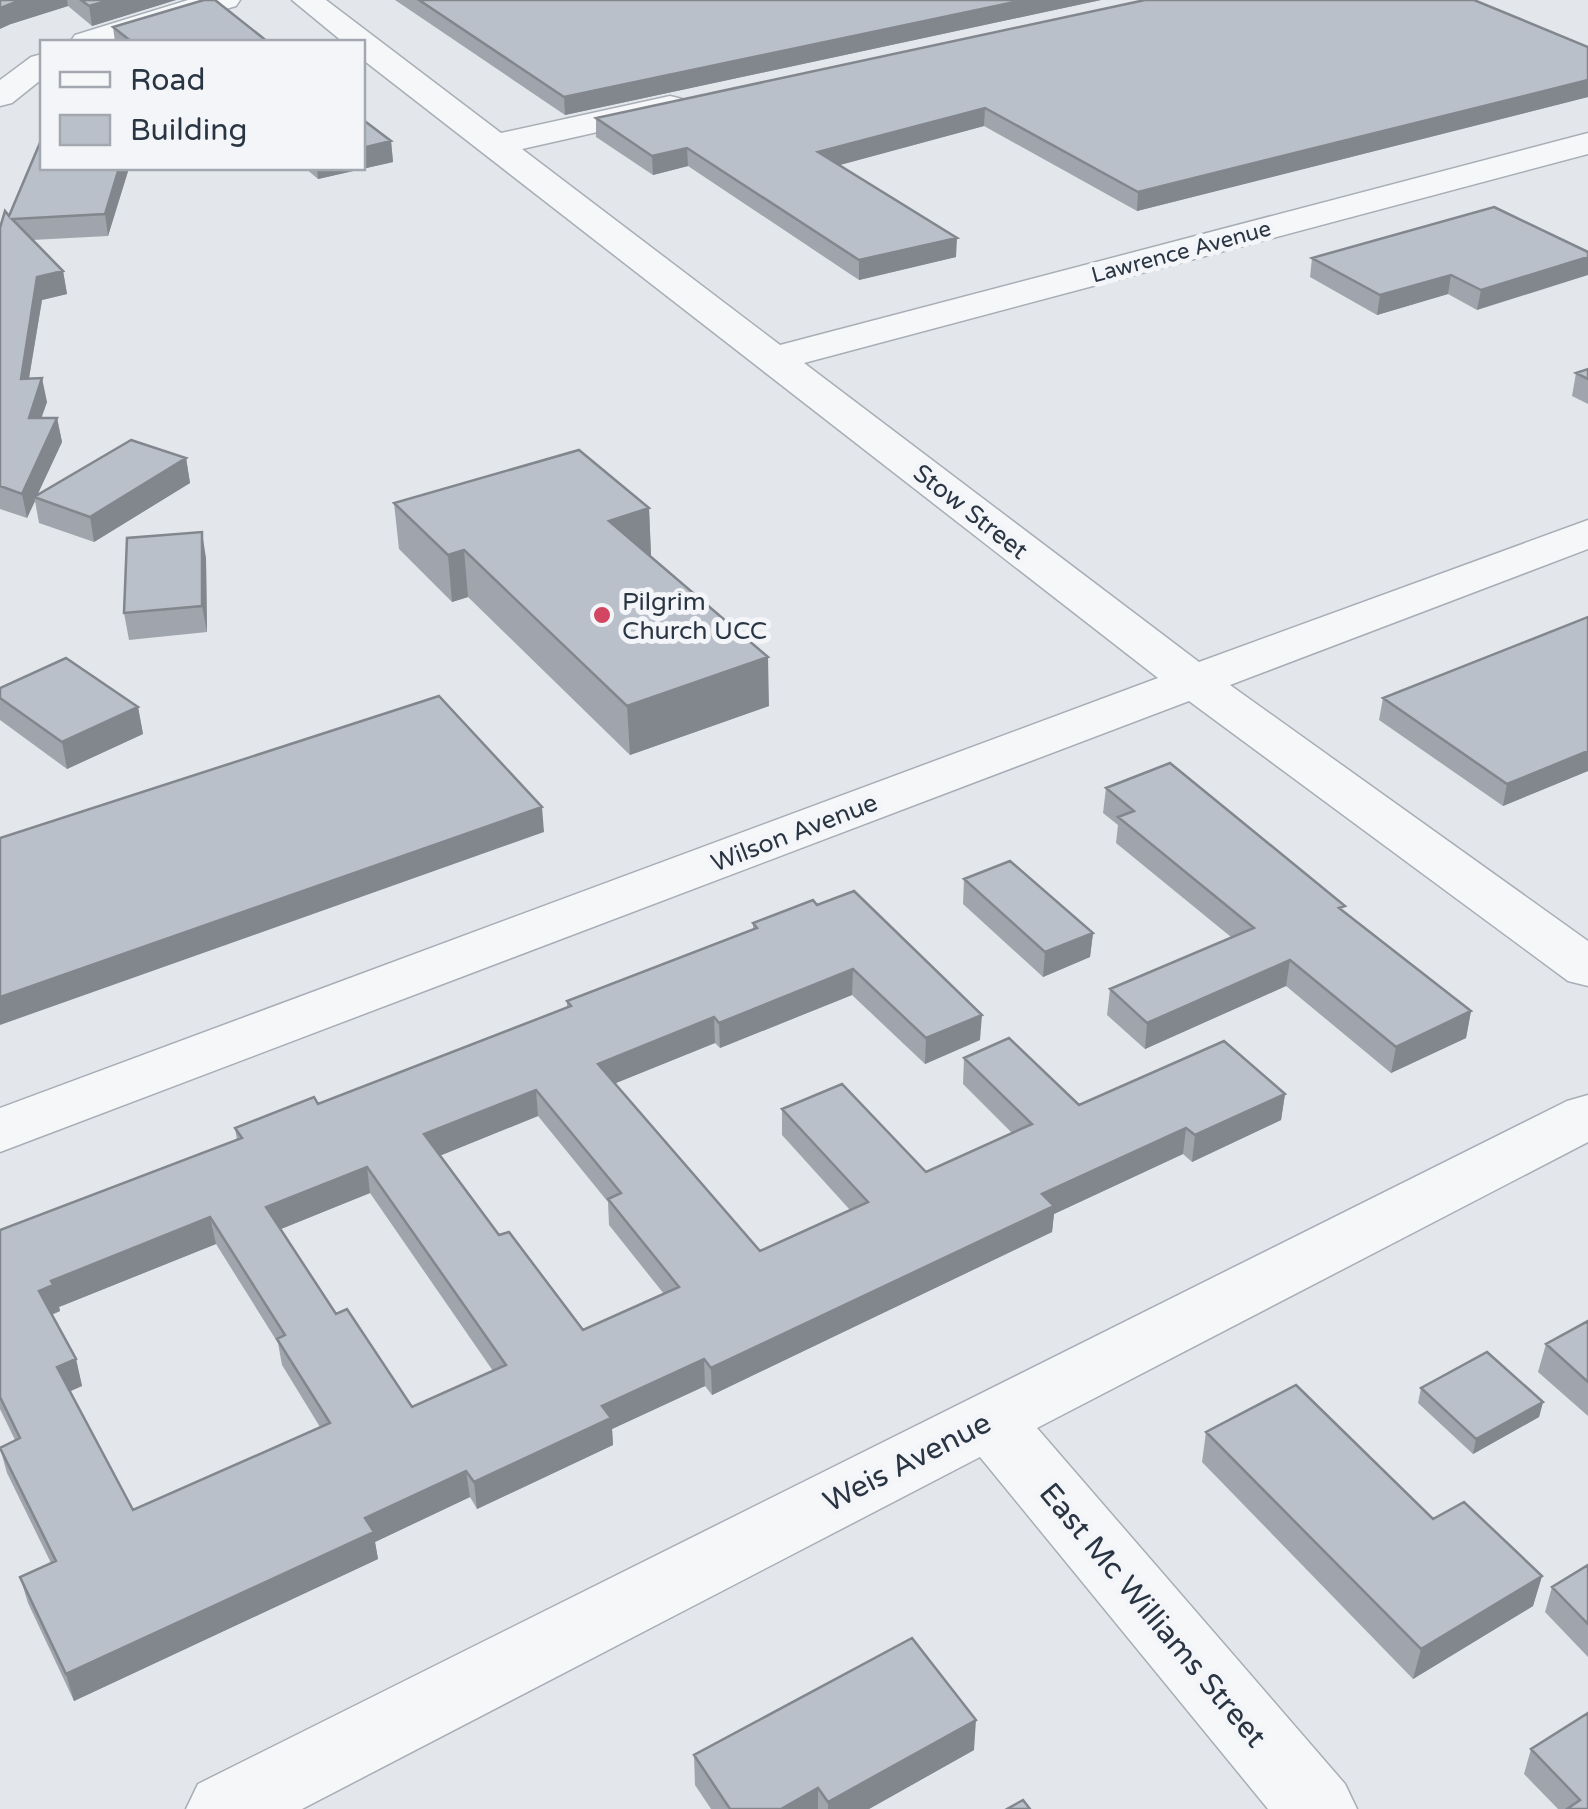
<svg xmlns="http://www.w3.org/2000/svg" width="1588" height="1809" font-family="'Varela Round',sans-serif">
<rect width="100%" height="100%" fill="#e3e7eb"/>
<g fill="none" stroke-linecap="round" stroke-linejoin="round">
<g stroke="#a8aeb6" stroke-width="3">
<path id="minor" d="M188,0H240L236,6L115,42H70L75,35Z
M292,0H326L501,133L670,96L682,99L687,106L682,113L522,149L780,345L1588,133V154L804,363L1199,662L1588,520V549L1230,685L1588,941V986L1568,981L1189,701L0,1152V1108L1158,678L362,59V42H343Z
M42,54V79L12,103L0,106V80L31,57Z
M1588,1095V1142L1037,1428L1345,1784L1357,1809H1268L980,1457L302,1809H186L198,1784L1567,1101Z"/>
</g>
<use href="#minor" fill="#f6f7f9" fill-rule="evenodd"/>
</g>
<path fill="#a0a5ad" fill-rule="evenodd" d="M0,0H176L92,26L68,6L11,24Z
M395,0H1101L565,115Z
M113,27L268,42H115Z
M1588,47V97L1137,211L984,126L839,165L956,257L859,280L688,166L653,175L596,137V118Z
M391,141L393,162L318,179L305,168H362Z
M129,168L108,236L32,240L63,271L67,294L42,300L29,378L47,402L41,418H57L62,442L37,495L186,458L190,483L94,542L39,523L35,501L27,518L0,509V228L9,216Z
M1588,252L1477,310L1448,294L1377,315L1310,277L1312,258Z
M1588,369V404L1572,396L1576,373Z
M394,503L649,508L651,555H650L769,706L630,755L468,597L452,602L399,549Z
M206,558L207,632L129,640L124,613Z
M1588,617V771L1503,806L1379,720L1383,698Z
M0,688L138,707L143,734L67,769L0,720Z
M1106,788L1344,912L1471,1011L1466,1038L1391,1073L1286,986L1145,1049L1107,1015L1110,989L1231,937L1116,843L1118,825L1103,813Z
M964,879L1093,933L1090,957L1043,977L963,904Z
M813,900L980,1040L925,1064L852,995L720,1048L715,1043L615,1083L760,1251L850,1210L782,1135V1109L926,1172L1012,1133L963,1084L964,1058L1079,1105L1285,1094L1281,1120L1192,1162L1183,1154L1054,1214L1052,1232L712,1395L705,1386L612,1429L613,1445L477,1509L470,1497L375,1542L378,1559L74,1701L28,1603L20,1577L51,1563L7,1473L0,1448L15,1440L0,1409V1230L237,1140L235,1128L318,1104L567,1008V1001L753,929V923ZM538,1116L608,1202L609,1225L664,1294L583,1330L499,1235L439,1156ZM370,1193L493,1371L412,1407L336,1314L281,1229ZM216,1244L278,1343L282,1365L320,1427L133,1510L70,1391L82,1386L76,1359L52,1315L60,1311L59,1307Z
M1588,1321V1416L1538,1372L1546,1344Z
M1421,1388L1543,1402L1539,1417L1473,1454L1418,1403Z
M1206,1432L1433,1519L1542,1576L1533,1606L1413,1679L1202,1462Z
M1588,1565V1657L1545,1612L1552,1587Z
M1531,1749L1588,1809H1558L1524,1774Z
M974,1750L869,1809H711L695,1785L694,1755Z"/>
<path fill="#82868d" d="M21,0H67L68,6L11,24L0,29V8Z
M110,0H176L92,26L89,6Z
M1024,0H1101L565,115L564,97Z
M1588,80V97L1137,211L1138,192Z
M985,108L984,126L818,171V152Z
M391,141L393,162L318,179L317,168H362V148Z
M687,148L688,166L653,175L652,156Z
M119,168H129L108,236L105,214Z
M957,238L956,257L859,280V260Z
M1588,257V275L1477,310L1481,290Z
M63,271L67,294L42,300L25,402L21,379L37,277Z
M1451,275L1448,294L1377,315L1380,295Z
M42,378L47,402L33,442L29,418Z
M57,418L62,442L36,498L34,497L35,501L27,518L22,494Z
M186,458L190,483L94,542L90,517Z
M649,508L651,555L612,567L609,521Z
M202,532L206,558L207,632L202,606Z
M464,550L468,597L452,602L448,555Z
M768,657L769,706L630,755L627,706Z
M138,707L143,734L67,769L62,742Z
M1588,751V771L1503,806L1507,784Z
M542,807L544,832L0,1025V997Z
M1093,933L1090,957L1043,977L1045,952Z
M1290,960L1286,986L1145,1049L1147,1023Z
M853,969L852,995L720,1048L719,1023Z
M1471,1011L1466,1038L1391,1073L1396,1047Z
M982,1015L980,1040L925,1064L926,1038Z
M714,1017L715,1043L599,1090L598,1064Z
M536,1090L538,1116L427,1161L424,1134Z
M1285,1094L1281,1120L1192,1162L1195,1135Z
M1186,1128L1183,1154L1054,1214L1052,1232L712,1395L711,1368L1042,1194Z
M367,1167L370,1193L271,1233L266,1207Z
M210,1217L216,1244L59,1307L60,1311L45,1317L39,1291L51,1281Z
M76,1359L82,1386L64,1394L57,1367Z
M704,1359L705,1386L612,1429L613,1445L477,1509L474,1482L602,1406Z
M1543,1402L1539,1417L1473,1454L1476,1439Z
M466,1471L470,1497L375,1542L378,1559L74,1701L66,1674L365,1518Z
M1542,1576L1533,1606L1413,1679L1421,1649Z
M976,1720L974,1750L869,1809H828V1802Z
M818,1788V1809H781Z"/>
<path fill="#bac0c9" stroke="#82868d" stroke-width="2.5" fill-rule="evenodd" d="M0,0H21L0,8Z
M81,0H110L89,6Z
M204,0H215L268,42H132L113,27Z
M419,0H1024L564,97Z
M1145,0H1474L1588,47V80L1138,192L985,108L818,152L957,238L859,260L687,148L652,156L596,118Z
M362,119L391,141L362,148Z
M42,138V168H119L105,214L12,219L63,271L37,277L21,379L42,378L29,418H57L22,494L0,486V228L5,211L9,216Z
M1494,207L1588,252V257L1481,290L1451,275L1380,295L1312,258Z
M1588,369V379L1576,373Z
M131,440L186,458L90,517L34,497Z
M579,450L649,508L609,521L768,657L627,706L464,550L448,555L394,503Z
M202,532V606L124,613L127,538Z
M1588,617V751L1507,784L1383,698Z
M66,658L138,707L62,742L0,698V688Z
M439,696L542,807L0,997V838Z
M1170,763L1345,906L1339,908L1471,1011L1396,1047L1290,960L1147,1023L1110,989L1254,928L1118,817L1134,811L1106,788Z
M1010,861L1093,933L1045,952L964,879Z
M854,891L982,1015L926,1038L853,969L719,1023L714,1017L598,1064L760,1251L868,1202L782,1109L842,1084L926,1172L1032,1124L964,1058L1009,1038L1079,1105L1224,1041L1285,1094L1195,1135L1186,1128L1042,1194L1054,1206L711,1368L704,1359L602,1406L611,1418L474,1482L466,1471L365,1518L374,1532L66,1674L20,1577L56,1561L0,1448L20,1438L0,1397V1230L242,1138L235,1128L314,1097L318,1104L571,1006L567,1001L757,928L753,923L813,900L817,905ZM536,1090L621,1193L608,1199L679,1287L583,1330L509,1232L499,1235L424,1134ZM367,1167L506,1365L412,1407L347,1309L336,1314L266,1207ZM210,1217L285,1335L277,1339L330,1423L133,1510L57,1367L76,1359L39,1291L53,1285L51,1281Z
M1588,1321V1382L1546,1344Z
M1487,1352L1543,1402L1476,1439L1421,1388Z
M1296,1385L1433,1519L1464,1502L1542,1576L1421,1649L1206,1432Z
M1588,1565V1624L1552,1587Z
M912,1638L976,1720L828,1802L818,1788L781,1809H730L694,1755Z
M1588,1713V1809H1567L1580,1800L1531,1749Z
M1023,1800L1030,1809H1007Z"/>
<circle fill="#d24661" stroke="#f3f5f8" stroke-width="4" cx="602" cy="615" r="10"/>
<g text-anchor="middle" stroke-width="10" stroke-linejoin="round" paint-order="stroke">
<g font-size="22" fill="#2a3544" stroke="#f3f5f8">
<text transform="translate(1181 251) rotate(-15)" y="8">Lawrence Avenue</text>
</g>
<g font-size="25" fill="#2a3544" stroke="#f3f5f8">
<text transform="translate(971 511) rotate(38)" y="9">Stow Street</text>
<text transform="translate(794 832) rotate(-21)" y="9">Wilson Avenue</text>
</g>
<g font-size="25" fill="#2a3544" stroke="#f3f5f8" text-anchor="start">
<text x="622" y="610">Pilgrim<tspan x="622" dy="29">Church UCC</tspan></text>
</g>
<g font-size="30" fill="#2a3544" stroke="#f3f5f8">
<text transform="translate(907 1462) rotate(-27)" y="10">Weis Avenue</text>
<text transform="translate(1153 1615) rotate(50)" y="10">East Mc Williams Street</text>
</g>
</g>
<rect x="40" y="40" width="325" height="130" fill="#f3f5f8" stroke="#a3a8b0" stroke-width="2.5"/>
<rect x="60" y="72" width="50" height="15" fill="#f6f7f9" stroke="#a3a8b0" stroke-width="2.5"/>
<text x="130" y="90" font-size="30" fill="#2a3544">Road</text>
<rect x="60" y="115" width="50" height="30" fill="#bac0c9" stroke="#a3a8b0" stroke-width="2.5"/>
<text x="130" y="140" font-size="30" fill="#2a3544">Building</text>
</svg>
